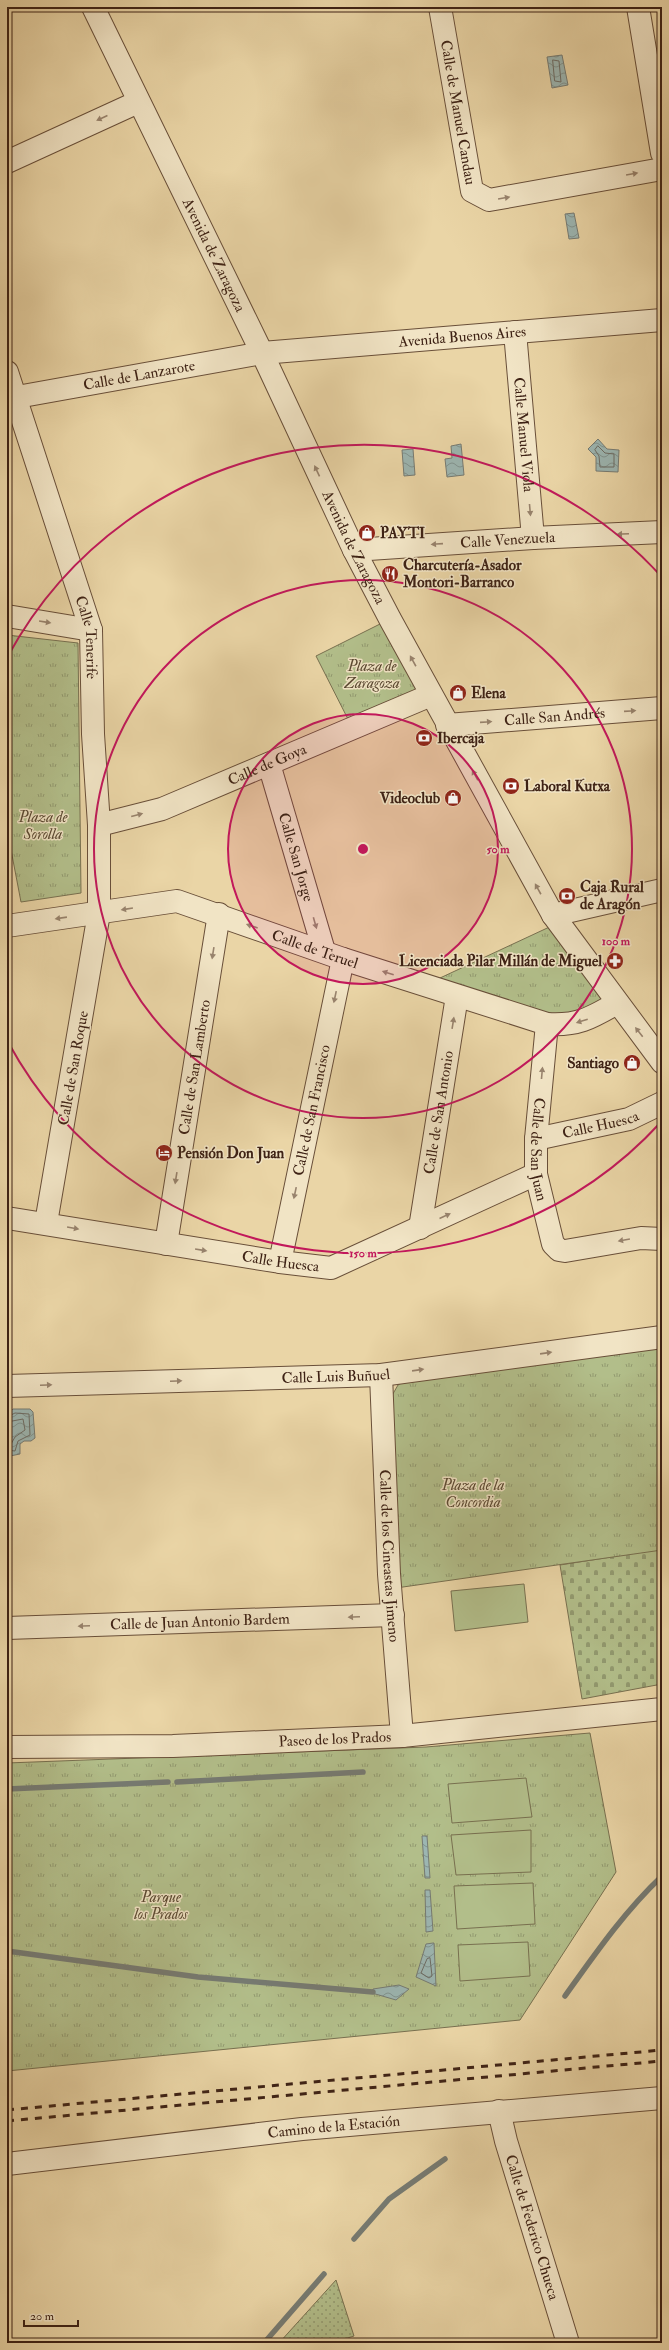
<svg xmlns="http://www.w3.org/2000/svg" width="669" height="2350" font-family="'IM FELL Double Pica',serif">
<defs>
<pattern id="grass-dots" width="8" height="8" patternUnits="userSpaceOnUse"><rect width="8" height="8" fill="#b2be8a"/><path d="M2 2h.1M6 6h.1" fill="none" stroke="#929a70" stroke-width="1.8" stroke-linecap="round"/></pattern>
<pattern id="cemetery-stones" width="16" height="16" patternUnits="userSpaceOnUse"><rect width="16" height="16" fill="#b2be8a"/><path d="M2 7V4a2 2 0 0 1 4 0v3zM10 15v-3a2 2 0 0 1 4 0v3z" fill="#929a70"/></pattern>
<pattern id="park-tufts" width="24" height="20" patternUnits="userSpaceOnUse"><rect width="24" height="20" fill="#b2be8a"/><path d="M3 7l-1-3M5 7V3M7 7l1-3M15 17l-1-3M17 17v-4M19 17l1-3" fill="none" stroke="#929a70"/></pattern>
<pattern id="water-waves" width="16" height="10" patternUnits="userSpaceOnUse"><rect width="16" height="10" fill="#9cb6b2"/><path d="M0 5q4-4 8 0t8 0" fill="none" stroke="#819490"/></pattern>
</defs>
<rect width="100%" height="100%" fill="#ead5a6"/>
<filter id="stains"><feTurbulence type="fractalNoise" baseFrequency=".005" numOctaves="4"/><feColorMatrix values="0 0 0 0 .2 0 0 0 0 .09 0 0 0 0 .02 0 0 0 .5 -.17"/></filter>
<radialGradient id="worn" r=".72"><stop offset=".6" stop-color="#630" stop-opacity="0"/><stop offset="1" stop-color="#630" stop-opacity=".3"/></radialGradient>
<path fill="url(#grass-dots)" stroke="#787050" d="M336,2280L354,2336L331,2343H279Z"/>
<path fill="url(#cemetery-stones)" stroke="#787050" d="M662,1549V1684L582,1699L560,1565Z"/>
<path fill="url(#park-tufts)" stroke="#787050" d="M390,619L431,695L353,729L316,656Z
M7,635L78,643L81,893L21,902L7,829Z
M558,923L617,1003L566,1026L425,985Z
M662,1342V1550L396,1588L390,1399L398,1385L408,1379Z
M590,1733L616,1872L520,2020L7,2071V1763L426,1747Z"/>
<path fill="#b2be8a" stroke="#787050" d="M524,1584L528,1622L455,1631L451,1591Z
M526,1778L532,1817L452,1823L448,1784Z
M531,1830V1872L456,1875L451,1835Z
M533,1883L535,1924L457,1929L454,1886Z
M528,1942L530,1976L460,1981L458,1945Z"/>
<path fill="url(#water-waves)" stroke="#767b73" d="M562,55L568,85L552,88L547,57Z
M574,213L579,238L569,239L565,214Z
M598,439L607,449L619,450L618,472L596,471V457L588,449Z
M461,444L464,475L447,477L445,459L452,458L451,446Z
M413,449L415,475L404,476L402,450Z
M13,1409H30L33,1412L35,1438L31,1441H24L20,1444V1454L10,1456L8,1452L7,1414Z
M422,1836H427L430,1878H425Z
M425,1890H430L433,1931L426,1932Z
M433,1943H434L436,1986L416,1977L426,1944Z
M399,1985L409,1989L396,2000L372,1993L373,1989Z"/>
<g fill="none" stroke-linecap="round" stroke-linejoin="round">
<path stroke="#6d6c64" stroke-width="1" d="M553,60L559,61L561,82L555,81Z
M598,446L605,453L614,454V467H600L599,456L595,450Z
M7,1417L15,1413L29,1414L30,1435L18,1441L15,1451L7,1450
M7,1422L23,1419L25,1430L15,1437L11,1444H7
M430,1958L432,1976L429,1978L421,1973L427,1959Z"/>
<path stroke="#767b73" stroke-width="5.5" d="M177,1782L363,1772
M7,1789L168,1782
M7,1951L198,1977L373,1992
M565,1996C595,1954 624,1912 662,1876
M354,2239L389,2199L445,2159
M264,2343L324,2274"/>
<g stroke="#694f39" stroke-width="24">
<g id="minor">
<path id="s1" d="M93,7L262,353L354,550L390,619L553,915L662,1062"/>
<path id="s2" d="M440,7L472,191L489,200L662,169"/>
<path d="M638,7L662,153"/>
<path d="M7,162L138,102"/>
<path id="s3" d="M515,332L533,538"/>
<path id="s4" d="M7,372L91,630L93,734L99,825V913L46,1223"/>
<path id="s5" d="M17,397L262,353L662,320"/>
<path id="s6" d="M354,550L533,538L662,532"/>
<path d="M7,616L91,630"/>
<path id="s7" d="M447,725L662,708"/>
<path id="s8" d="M269,764L324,951"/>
<path id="s9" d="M99,825L162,809L431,695"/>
<path d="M553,915L662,890"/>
<path id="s10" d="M7,926L177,901L343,959L547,1024C578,1026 591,1018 617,1003"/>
<path id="s11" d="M547,1024L536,1139V1174L553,1244L559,1250L565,1251L641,1238L662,1239"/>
<path id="s12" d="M536,1139L629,1119L662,1103"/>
<path id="s13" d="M7,1218L280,1262L331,1268L536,1174"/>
<path id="s14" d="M420,1228L457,996"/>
<path id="s15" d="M166,1244L219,914"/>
<path id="s16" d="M280,1262L343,959"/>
<path id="s17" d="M381,1375L389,1574L402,1736"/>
<path id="s18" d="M7,1386L381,1375L662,1337"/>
<path id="s19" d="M7,1628L393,1615"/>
<path id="s20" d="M7,1747L173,1746L402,1736L662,1709"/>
<path id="s21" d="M499,2111L506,2141L568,2343"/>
<path id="s22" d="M7,2164L302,2129L662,2098"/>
</g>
</g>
<use href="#minor" stroke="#f1e4c5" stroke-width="22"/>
<path stroke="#3e2215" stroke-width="3" stroke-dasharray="7 7" stroke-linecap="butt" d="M7,2110L662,2050
M7,2121L662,2061"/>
</g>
<defs><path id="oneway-solid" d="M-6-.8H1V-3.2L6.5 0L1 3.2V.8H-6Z"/></defs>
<g fill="#98836d">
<use href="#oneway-solid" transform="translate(102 118) rotate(155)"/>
<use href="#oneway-solid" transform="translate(632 174) rotate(-10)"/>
<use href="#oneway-solid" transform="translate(504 198) rotate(-10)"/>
<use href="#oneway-solid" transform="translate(317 471) rotate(-115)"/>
<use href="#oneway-solid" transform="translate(530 510) rotate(85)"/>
<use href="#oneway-solid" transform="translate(623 534) rotate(178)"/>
<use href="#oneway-solid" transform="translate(437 544) rotate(176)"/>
<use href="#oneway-solid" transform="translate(45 622) rotate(9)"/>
<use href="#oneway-solid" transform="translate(413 661) rotate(-119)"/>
<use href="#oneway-solid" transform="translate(630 711) rotate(-4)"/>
<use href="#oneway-solid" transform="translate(486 722) rotate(-4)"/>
<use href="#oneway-solid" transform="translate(475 775) rotate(-119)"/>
<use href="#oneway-solid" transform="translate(137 815) rotate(-15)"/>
<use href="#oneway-solid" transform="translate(538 889) rotate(-119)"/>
<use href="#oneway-solid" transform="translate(127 909) rotate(171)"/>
<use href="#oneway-solid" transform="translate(61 918) rotate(172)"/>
<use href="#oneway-solid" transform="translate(315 923) rotate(74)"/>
<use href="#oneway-solid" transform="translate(252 926) rotate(-161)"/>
<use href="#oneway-solid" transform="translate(213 953) rotate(99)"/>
<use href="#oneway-solid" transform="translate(388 973) rotate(-162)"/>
<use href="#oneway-solid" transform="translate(335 997) rotate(102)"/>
<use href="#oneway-solid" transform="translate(582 1021) rotate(163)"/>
<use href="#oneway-solid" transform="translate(453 1023) rotate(-81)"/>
<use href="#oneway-solid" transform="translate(639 1032) rotate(-128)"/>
<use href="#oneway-solid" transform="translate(542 1073) rotate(-85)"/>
<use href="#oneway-solid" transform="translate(176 1178) rotate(99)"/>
<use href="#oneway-solid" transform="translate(295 1193) rotate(102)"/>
<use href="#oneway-solid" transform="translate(445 1216) rotate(-24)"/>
<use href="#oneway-solid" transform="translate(73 1228) rotate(10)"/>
<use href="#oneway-solid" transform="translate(624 1240) rotate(170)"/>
<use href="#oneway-solid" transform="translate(201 1250) rotate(9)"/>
<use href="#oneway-solid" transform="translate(546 1353) rotate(-8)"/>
<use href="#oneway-solid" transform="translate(418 1370) rotate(-8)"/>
<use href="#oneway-solid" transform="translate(176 1381) rotate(-2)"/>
<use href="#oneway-solid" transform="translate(46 1385) rotate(-2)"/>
<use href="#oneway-solid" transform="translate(354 1617) rotate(178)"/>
<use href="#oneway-solid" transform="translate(84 1626) rotate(178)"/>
</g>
<circle cx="363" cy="849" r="135" fill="#c2185b" fill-opacity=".12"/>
<g fill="none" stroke="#c2185b" stroke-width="2">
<circle cx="363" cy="849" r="135"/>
<circle cx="363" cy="849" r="269"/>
<path d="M661 1122A404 404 0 0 1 8 1042M8 656A404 404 0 0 1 661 576"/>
</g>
<defs>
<g id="shop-disc" transform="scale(0.9)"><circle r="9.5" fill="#8f2418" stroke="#f1e4c5"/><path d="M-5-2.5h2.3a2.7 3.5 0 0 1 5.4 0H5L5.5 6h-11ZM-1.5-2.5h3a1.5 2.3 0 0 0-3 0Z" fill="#fff"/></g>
<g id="restaurant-disc" transform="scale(0.9)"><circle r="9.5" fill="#8f2418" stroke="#f1e4c5"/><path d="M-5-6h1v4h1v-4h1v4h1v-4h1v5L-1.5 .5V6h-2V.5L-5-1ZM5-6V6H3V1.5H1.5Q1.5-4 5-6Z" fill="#fff"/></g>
<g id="bank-disc" transform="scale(0.9)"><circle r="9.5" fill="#8f2418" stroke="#f1e4c5"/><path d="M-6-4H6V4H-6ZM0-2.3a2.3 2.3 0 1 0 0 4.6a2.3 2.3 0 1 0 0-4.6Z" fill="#fff"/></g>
<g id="pharmacy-disc" transform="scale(0.9)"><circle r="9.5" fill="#8f2418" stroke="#f1e4c5"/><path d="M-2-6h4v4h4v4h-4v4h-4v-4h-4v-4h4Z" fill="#fff"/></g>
<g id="hotel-disc" transform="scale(0.9)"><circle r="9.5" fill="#8f2418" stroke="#f1e4c5"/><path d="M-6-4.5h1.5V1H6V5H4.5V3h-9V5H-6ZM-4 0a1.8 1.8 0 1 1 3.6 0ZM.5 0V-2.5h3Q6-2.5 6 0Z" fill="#fff"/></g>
</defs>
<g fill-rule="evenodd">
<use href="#shop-disc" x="367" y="533"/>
<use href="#restaurant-disc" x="390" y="574"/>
<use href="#shop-disc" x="458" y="693"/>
<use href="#bank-disc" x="424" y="738"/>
<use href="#bank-disc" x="511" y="786"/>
<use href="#shop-disc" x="453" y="798"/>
<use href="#bank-disc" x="567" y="896"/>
<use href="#pharmacy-disc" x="615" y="961"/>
<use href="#shop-disc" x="632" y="1063"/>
<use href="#hotel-disc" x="164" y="1153"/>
</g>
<g text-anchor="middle" stroke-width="3" stroke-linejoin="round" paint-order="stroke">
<g font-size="15" fill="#3e2215" stroke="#f1e4c5">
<text dy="5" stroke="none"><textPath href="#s2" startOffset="107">Calle de Manuel Candau</textPath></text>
<text dy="5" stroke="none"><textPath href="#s1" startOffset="276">Avenida de Zaragoza</textPath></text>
<text dy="5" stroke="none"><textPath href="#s5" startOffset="450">Avenida Buenos Aires</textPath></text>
<text dy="5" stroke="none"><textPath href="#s5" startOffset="124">Calle de Lanzarote</textPath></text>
<text dy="5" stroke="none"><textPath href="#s3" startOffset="103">Calle Manuel Viola</textPath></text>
<text dy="5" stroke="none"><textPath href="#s6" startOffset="154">Calle Venezuela</textPath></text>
<text dy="5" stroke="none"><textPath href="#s1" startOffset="600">Avenida de Zaragoza</textPath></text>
<text dy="5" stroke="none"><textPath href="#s4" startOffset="278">Calle Tenerife</textPath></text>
<text dy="5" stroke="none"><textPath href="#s7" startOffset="108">Calle San Andrés</textPath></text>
<text dy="5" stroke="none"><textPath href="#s9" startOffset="179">Calle de Goya</textPath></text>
<text dy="5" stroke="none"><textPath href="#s8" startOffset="97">Calle San Jorge</textPath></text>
<text dy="5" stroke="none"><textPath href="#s10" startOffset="318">Calle de Teruel</textPath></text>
<text dy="5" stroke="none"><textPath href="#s15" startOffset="179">Calle de San Lamberto</textPath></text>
<text transform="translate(73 1068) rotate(-80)" y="5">Calle de San Roque</text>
<text dy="5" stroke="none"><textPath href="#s16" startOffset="155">Calle de San Francisco</textPath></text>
<text dy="5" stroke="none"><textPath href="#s14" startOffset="117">Calle de San Antonio</textPath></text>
<text dy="5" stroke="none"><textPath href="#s12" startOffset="66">Calle Huesca</textPath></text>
<text dy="5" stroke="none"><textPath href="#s11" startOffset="126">Calle de San Juan</textPath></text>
<text dy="5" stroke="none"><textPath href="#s13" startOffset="277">Calle Huesca</textPath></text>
<text dy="5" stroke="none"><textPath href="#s18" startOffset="329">Calle Luis Buñuel</textPath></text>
<text dy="5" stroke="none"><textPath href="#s17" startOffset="181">Calle de los Cineastas Jimeno</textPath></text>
<text dy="5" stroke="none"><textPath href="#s19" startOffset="193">Calle de Juan Antonio Bardem</textPath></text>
<text dy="5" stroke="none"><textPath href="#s20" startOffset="328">Paseo de los Prados</textPath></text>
<text dy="5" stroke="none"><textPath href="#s22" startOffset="329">Camino de la Estación</textPath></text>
<text dy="5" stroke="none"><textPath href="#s21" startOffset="121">Calle de Federico Chueca</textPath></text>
</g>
<g font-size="15" font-weight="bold" fill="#3e2215" stroke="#f1e4c5" text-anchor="start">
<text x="380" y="538">PAYTI</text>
<text x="403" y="570">Charcutería-Asador<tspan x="403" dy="17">Montori-Barranco</tspan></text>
<text x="471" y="698">Elena</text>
<text x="437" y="743">Ibercaja</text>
<text x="524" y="791">Laboral Kutxa</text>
<text x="440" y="803" text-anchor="end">Videoclub</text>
<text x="580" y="892">Caja Rural<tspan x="580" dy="17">de Aragón</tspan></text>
<text x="602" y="966" text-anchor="end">Licenciada Pilar Millán de Miguel</text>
<text x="619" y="1068" text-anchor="end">Santiago</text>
<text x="177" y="1158">Pensión Don Juan</text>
</g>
<g font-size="15" font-style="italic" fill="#5b4932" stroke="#f1e4c5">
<text x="372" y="671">Plaza de<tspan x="372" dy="17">Zaragoza</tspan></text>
<text x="43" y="822">Plaza de<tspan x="43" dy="17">Sorolla</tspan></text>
<text x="473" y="1490">Plaza de la<tspan x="473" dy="17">Concordia</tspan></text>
<text x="161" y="1902">Parque<tspan x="161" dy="17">los Prados</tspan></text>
</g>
</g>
<circle cx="363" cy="849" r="6" fill="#c2185b" stroke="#f1e4c5" stroke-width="2"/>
<g font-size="12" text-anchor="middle" font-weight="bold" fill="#c2185b" stroke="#f1e4c5" stroke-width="3" stroke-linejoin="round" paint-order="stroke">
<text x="498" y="853">50 m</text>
<text x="616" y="945">100 m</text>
<text x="363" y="1257">150 m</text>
</g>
<rect width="669" height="2350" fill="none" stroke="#ead5a6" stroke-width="24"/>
<rect x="8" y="8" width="653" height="2334" fill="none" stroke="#3e2215" stroke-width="2"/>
<rect x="12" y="12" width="645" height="2326" fill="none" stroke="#3e2215"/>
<path d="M24 2320v6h54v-6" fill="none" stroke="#3e2215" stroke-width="2"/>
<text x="30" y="2320" font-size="12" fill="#3e2215" stroke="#f1e4c5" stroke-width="3" paint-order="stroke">20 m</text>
<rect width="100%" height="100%" filter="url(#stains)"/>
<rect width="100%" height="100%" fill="url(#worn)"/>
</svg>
